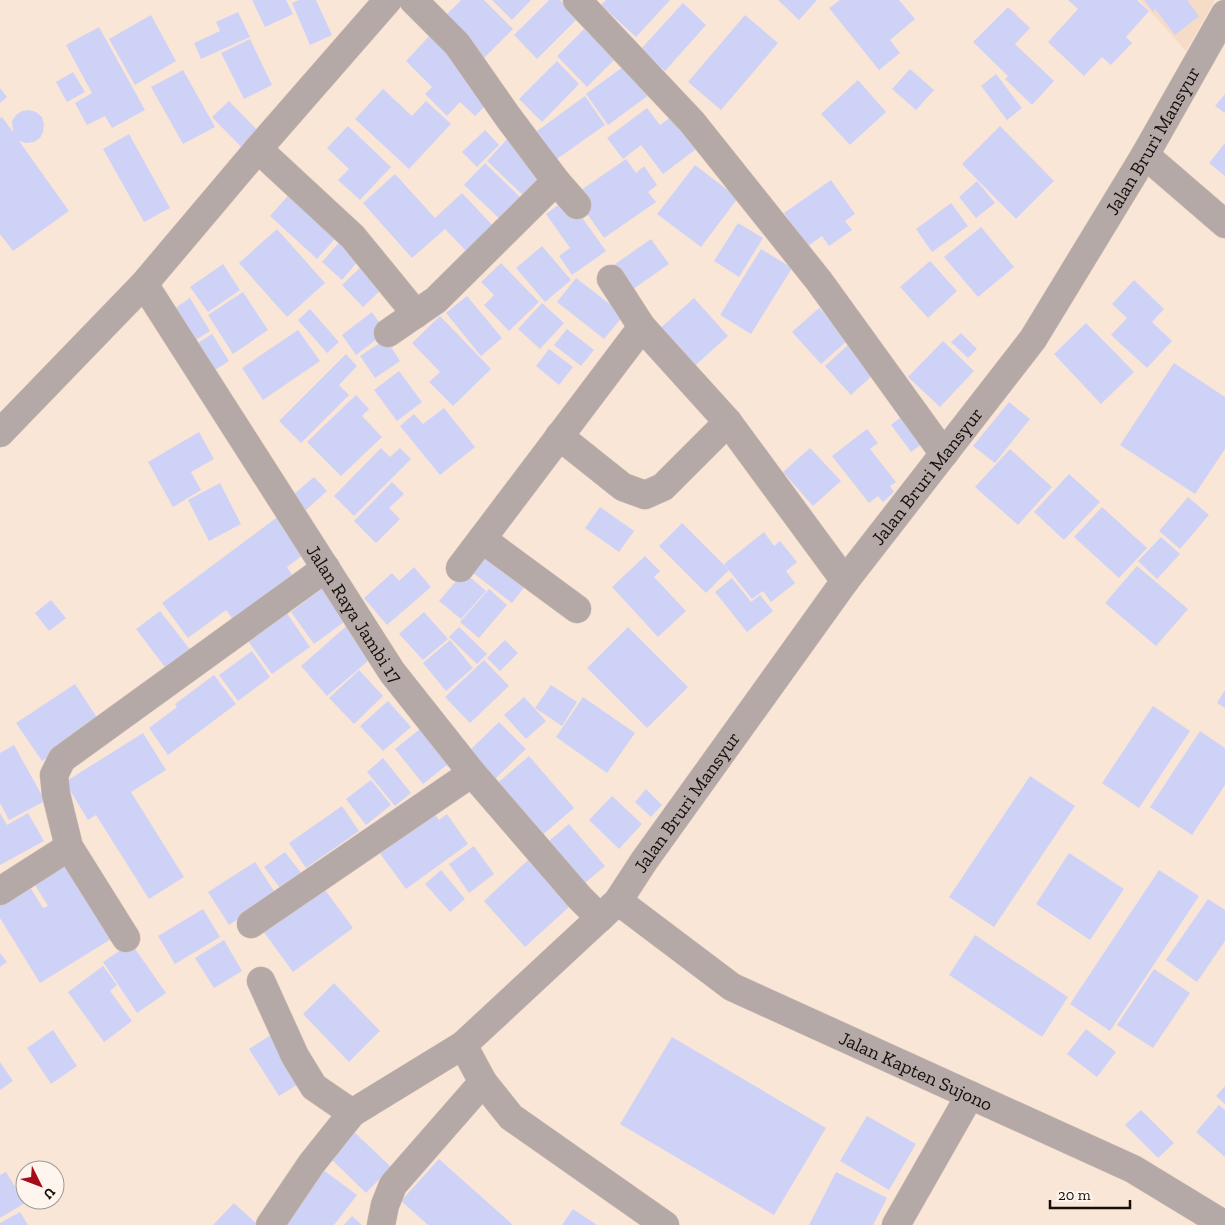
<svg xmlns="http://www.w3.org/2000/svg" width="1225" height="1225" font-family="'Zilla Slab',serif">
<rect width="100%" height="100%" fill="#fae6d7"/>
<path fill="#f6dbc7" d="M1140,0H1215L1186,51Z"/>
<path fill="#ced2f6" d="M252,0H286L293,14L265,27Z
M299,0H316L332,35L310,45L292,3Z
M461,0H484L513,29L484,58L444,17Z
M492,0H531L512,20Z
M549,0H560L578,18L537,59L514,35Z
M606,0H670L636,37L601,5Z
M778,0H817L799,20Z
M840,0H899L915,19L890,40L900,53L879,70L829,8Z
M1068,0H1137L1149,11L1126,37L1132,43L1111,65L1102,57L1084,76L1048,42L1078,9Z
M1144,0H1187L1199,16L1175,35L1155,9L1153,12Z
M683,3L706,25L665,71L641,49Z
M1008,7L1030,28L1015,44L1054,81L1032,105L1005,79L1008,76L973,42Z
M238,12L250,37L201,59L194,43L220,31L216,22Z
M151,15L176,61L135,85L109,39Z
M745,15L778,43L721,110L688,82Z
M99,27L145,110L112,128L105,116L87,125L75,103L92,93L66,45Z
M584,29L615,59L587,87L557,56Z
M432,33L478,77L469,87L487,104L475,116L460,102L447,116L425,94L432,87L406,61Z
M250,39L272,85L244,99L221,53Z
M557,61L579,84L542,122L519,99Z
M627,64L649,95L608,125L586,94Z
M910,69L934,90L916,110L892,89Z
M183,70L215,127L183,144L151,87Z
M73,72L85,92L67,102L56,82Z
M996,74L1022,108L1007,120L981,86Z
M858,80L886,112L850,145L821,114Z
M0,88L7,97L0,103Z
M383,89L412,116L426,101L451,124L409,169L355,119Z
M1225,94V113L1215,106Z
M585,96L605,125L557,159L537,131Z
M229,101L261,134L245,151L212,117Z
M647,108L660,125L675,114L700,146L663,174L641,145L623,159L607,138Z
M29,110L36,112L42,117L44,124L43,132L40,138L34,142L26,143L19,141L69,211L13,251L0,234V118L2,117L13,132L12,121L16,115L22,111Z
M348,126L391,167L360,200L338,180L349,169L327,148Z
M1000,126L1054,181L1016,219L962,164Z
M485,130L499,145L477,167L462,152Z
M129,134L170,208L144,222L103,149Z
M509,137L550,176L527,199L487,161Z
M1225,143V176L1209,163Z
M626,159L636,173L644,166L657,185L648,192L656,202L604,238L574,195Z
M485,163L525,202L504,223L464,185Z
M695,165L738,198L701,247L657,214Z
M395,174L435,218L462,193L495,228L468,253L445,229L412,258L363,203Z
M831,180L855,214L845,221L852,230L829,246L822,236L808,246L784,213Z
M977,181L995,203L976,218L959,197Z
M293,190L340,233L317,259L270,216Z
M568,198L606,251L572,275L559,256L570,248L546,214Z
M951,203L968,226L932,252L916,229Z
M738,223L763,238L739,277L714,261Z
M981,227L1014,267L978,297L944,257Z
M277,229L325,283L287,317L239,263Z
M344,237L364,254L342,280L322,262Z
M651,239L669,264L629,292L611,267Z
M542,246L571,280L545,302L516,268Z
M761,249L792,268L751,334L720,315Z
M930,261L957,291L928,318L900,287Z
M365,263L386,285L363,307L342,285Z
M501,263L539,302L509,331L484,305L494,295L481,282Z
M223,264L240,290L208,312L190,287Z
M576,278L624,315L604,339L557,302Z
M1134,280L1164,309L1152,322L1172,341L1147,368L1111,335L1127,318L1112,304Z
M243,292L268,330L233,354L208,315Z
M467,296L502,338L481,356L446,313Z
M190,298L210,331L191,343L171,311Z
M694,298L728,336L690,370L656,332Z
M542,303L564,323L540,349L518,329Z
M819,308L848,340L821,364L792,332Z
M310,309L339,342L327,353L298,320Z
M372,312L386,332L356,355L342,335Z
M440,316L491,369L453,406L429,382L440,372L412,343Z
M1086,323L1134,372L1101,404L1054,354Z
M567,329L594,350L581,366L554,345Z
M298,330L320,361L263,400L242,368Z
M961,333L977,349L968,358L951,342Z
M212,334L229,361L209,374L192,347Z
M386,339L400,361L375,378L360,356Z
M943,341L974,371L940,407L908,377Z
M849,344L875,373L851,395L825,366Z
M549,349L573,367L559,385L536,366Z
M346,354L357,366L339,385L349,395L301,443L279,421Z
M1174,363L1225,397V449L1195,494L1120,445Z
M399,371L422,402L397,421L374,390Z
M356,395L369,409L362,416L382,437L341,476L307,442Z
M1009,402L1030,419L995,463L973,446Z
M444,408L475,447L440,475L400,426L414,414L423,424Z
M908,411L929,439L911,452L891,425Z
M867,429L878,443L870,449L896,482L890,486L894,492L883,502L878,496L869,503L832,456Z
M199,432L214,459L191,472L201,490L173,507L148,462Z
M381,448L390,457L400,448L411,459L354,516L334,496Z
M810,448L841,481L813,506L783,472Z
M1010,449L1052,487L1018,525L975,487Z
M1069,474L1100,502L1064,540L1034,512Z
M314,477L327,491L306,510L293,495Z
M392,482L404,494L389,508L400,519L376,543L354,521Z
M220,483L241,524L209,541L188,500Z
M1188,497L1209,515L1180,549L1159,531Z
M600,507L634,531L619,552L585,528Z
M1102,507L1147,548L1119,578L1074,537Z
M280,515L307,552L287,567L294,578L235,622L226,610L188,638L162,603Z
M682,523L729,570L706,593L659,546Z
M764,532L774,546L780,541L797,562L786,571L795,583L771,602L763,591L752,599L724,564Z
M1161,537L1180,554L1157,579L1138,561Z
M489,551L529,581L512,603L472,572Z
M645,556L660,571L654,577L686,611L658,637L612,587Z
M1137,566L1188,609L1156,646L1105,603Z
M414,567L431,587L387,625L364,598L392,573L399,581Z
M464,572L486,591L461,619L439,601Z
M732,578L751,602L760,595L773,611L747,632L715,592Z
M327,585L351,617L314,644L291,612Z
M489,589L507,605L479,638L460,622Z
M51,600L66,618L49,631L35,613Z
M282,606L310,647L272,674L243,634Z
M160,611L192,652L168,671L136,629Z
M424,612L448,639L423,660L399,634Z
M350,623L376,654L327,696L301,666Z
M459,627L487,654L477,664L449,637Z
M628,627L688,687L647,728L587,668Z
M450,640L473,668L446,691L423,663Z
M505,640L518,653L500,671L487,658Z
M252,651L270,677L238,701L219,675Z
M484,660L509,686L470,723L445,697Z
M359,670L383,696L354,724L329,698Z
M214,675L236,704L168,755L149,728L177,707L175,704Z
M75,684L100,722L42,761L16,723Z
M551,685L577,702L562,726L535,708Z
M1225,690V708L1217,703Z
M524,697L546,721L526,739L504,715Z
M583,697L635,733L607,773L556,737Z
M388,701L411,727L383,751L360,726Z
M1153,706L1190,731L1139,808L1102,783Z
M499,722L526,749L495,779L469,751Z
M425,725L453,760L423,784L395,749Z
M1200,731L1225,748V785L1192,835L1150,807Z
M143,733L166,770L131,792L184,877L149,899L96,815L88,820L65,782Z
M14,745L45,801L9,820L0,803V753Z
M529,756L574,808L540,837L495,785Z
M383,758L411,793L395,806L367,772Z
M1030,776L1075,806L994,927L949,897Z
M371,780L391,805L366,825L346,799Z
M646,789L662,805L651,817L635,802Z
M612,796L642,824L619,849L589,820Z
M342,806L359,831L306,868L289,843Z
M430,808L439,820L447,814L468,844L406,889L376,848Z
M0,813L7,825L28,813L44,841L0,865Z
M569,824L605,866L579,888L543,846Z
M474,846L494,874L469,893L449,864Z
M285,852L301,873L280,888L264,867Z
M1069,853L1124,889L1090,940L1036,904Z
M61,857L111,939L40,983L0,918V895L25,879L43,908L48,906L30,877Z
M528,860L569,907L525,947L484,901Z
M255,862L276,894L229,925L208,892Z
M441,870L465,899L450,912L425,884Z
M1159,870L1199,896L1110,1031L1070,1004Z
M323,887L353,928L293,972L263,931Z
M1208,899L1225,910V941L1197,982L1166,960Z
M203,909L220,937L175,964L158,936Z
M975,935L1068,997L1042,1037L949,975Z
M224,940L242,971L214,988L195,958Z
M131,943L166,993L137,1013L103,962Z
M0,953L7,962L0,967Z
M103,966L117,985L110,991L132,1021L104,1042L68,992Z
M1154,969L1190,993L1153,1048L1117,1025Z
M334,983L380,1031L349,1062L303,1014Z
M1086,1029L1116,1052L1097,1077L1067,1054Z
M53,1030L77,1066L51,1084L27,1048Z
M274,1033L305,1080L279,1096L249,1049Z
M672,1037L826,1128L774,1215L620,1124Z
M0,1062L13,1081L0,1090Z
M1225,1086V1104L1216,1096Z
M1219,1105L1225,1110V1157L1196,1132Z
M1141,1110L1174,1143L1158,1158L1125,1125Z
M867,1116L916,1144L889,1190L840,1161Z
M352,1130L391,1167L366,1193L328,1156Z
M439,1159L513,1225H428L401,1201Z
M322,1169L357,1195L334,1225H280Z
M6,1172L25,1203L0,1218V1175Z
M836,1172L887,1198L873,1225H809Z
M234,1203L258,1225H213Z
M573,1209L597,1225H562Z
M20,1212L28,1225H0V1223Z
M352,1216L362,1225H344Z"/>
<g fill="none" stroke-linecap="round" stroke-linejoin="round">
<g stroke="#d5c3b6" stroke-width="29">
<g id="minor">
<path d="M413,0L457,44L508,117L556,181L577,205"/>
<path d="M577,0L692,122L819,281L944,454"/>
<path d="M258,149L353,237L416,314"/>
<path d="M1145,155L1225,224"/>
<path d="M611,279L642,327L728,422L845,581"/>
<path id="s1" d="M144,284L392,672L472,773L579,897L600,918"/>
<path d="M388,333L436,300L556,181"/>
<path d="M0,433L144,284L258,149L388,0"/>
<path d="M559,436L623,487L645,495L663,487L728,422"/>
<path d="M482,539L577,609"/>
<path d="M460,568L642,327"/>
<path d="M0,891L69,847"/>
<path id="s2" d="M618,901L732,987L1133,1169L1225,1225"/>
<path d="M251,924L472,773"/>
<path d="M126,938L69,847L56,794L54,775L62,759L326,568"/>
<path d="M261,981L295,1056L314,1087L352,1113"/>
<path d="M463,1045L483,1082L511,1117L665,1225"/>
<path id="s3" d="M270,1225L312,1163L352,1113L463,1045L618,901L644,861L845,581L1033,339L1145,155L1225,14"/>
<path d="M381,1225L385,1205L393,1185L483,1082"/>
<path d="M896,1225L970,1095"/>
</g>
</g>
<use href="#minor" stroke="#b4a9a7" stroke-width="28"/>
</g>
<g text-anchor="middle" stroke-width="4" stroke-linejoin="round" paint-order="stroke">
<g font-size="19" fill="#150e09" stroke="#fef5ef">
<text dy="7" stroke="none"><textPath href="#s3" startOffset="1411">Jalan Bruri Mansyur</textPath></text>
<text dy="7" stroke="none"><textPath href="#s3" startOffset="1006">Jalan Bruri Mansyur</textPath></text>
<text dy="7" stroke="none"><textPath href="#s1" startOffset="391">Jalan Raya Jambi 17</textPath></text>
<text dy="7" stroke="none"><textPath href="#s3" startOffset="601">Jalan Bruri Mansyur</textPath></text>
<text dy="7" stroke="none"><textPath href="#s2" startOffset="345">Jalan Kapten Sujono</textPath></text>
</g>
</g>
<g transform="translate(40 1185) rotate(132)"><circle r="24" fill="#fef5ef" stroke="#a19993"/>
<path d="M0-4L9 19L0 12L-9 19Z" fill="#a50c18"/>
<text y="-8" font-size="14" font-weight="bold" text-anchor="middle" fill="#150e09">U</text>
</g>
<path d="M1050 1200v8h80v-8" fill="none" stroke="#150e09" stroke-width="2.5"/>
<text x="1058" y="1200" font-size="15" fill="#150e09" stroke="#fef5ef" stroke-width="4" paint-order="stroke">20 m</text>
</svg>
